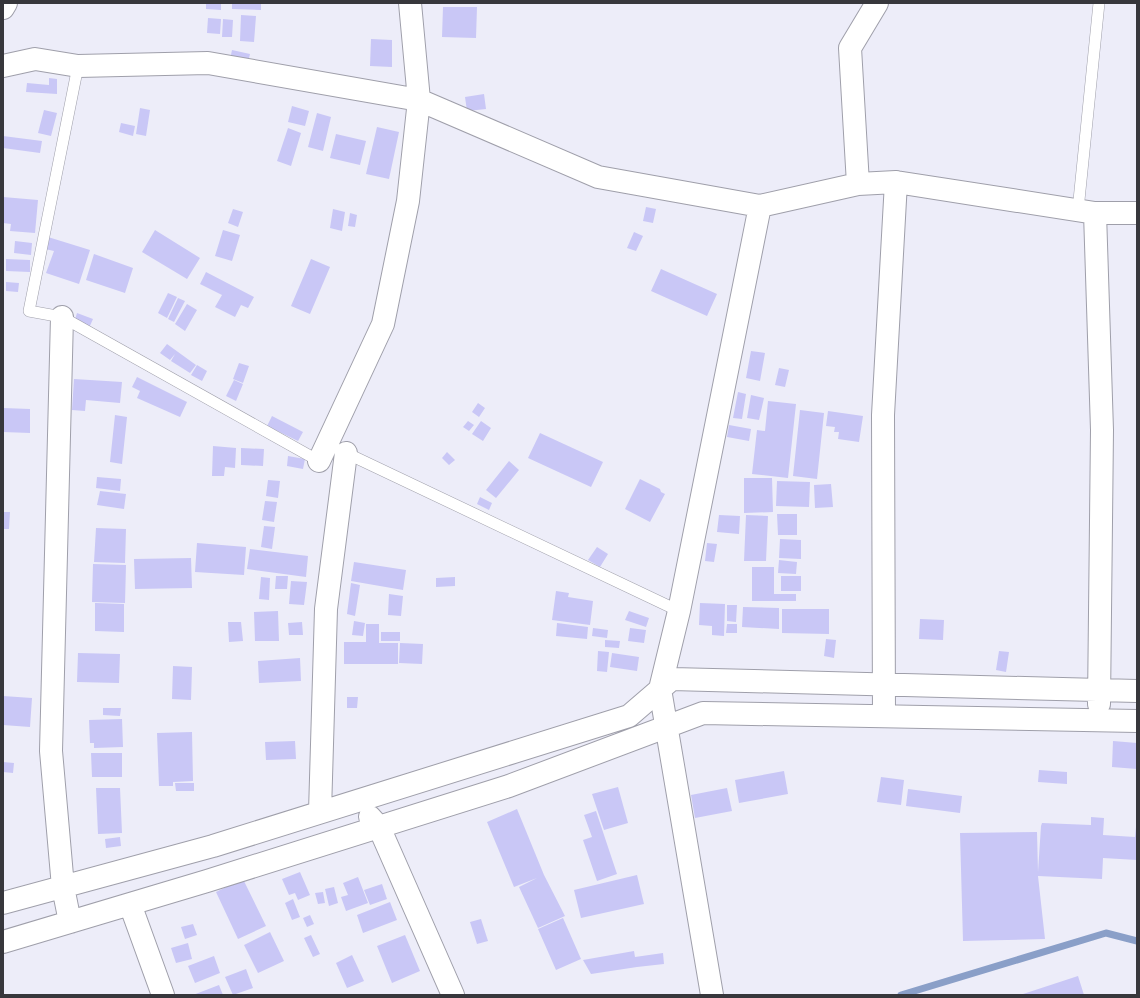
<svg xmlns="http://www.w3.org/2000/svg" width="1140" height="998" font-family="'PT Sans',sans-serif">
<rect width="100%" height="100%" fill="#ededf9"/>
<g fill="none" stroke-linecap="round" stroke-linejoin="round">
<path stroke="#8a9fc8" stroke-width="7" d="M901,995L1106,933L1137,941"/>
</g>
<path fill="#c9c7f6" d="M206,3H221V10L206,9Z
M232,3H261V10L232,9Z
M443,7H477L476,38L442,37Z
M241,15L256,16L254,42L240,41Z
M208,18L221,19L220,34L207,33Z
M223,19L233,20L232,37H222Z
M371,39L392,40V67L370,66Z
M232,50L250,54L247,67L229,64Z
M49,78L57,79V94L26,92L27,83L49,85Z
M484,94L486,109L467,111L465,97Z
M292,106L309,111L305,126L288,122Z
M140,108L150,110L146,136L136,134Z
M44,110L57,113L51,136L38,133Z
M317,113L331,117L323,151L308,147Z
M121,123L135,126L133,136L119,132Z
M377,127L399,132L389,179L366,174Z
M288,128L301,133L291,166L277,161Z
M336,134L366,141L360,165L330,158Z
M3,136L42,141L40,153L3,148Z
M3,197L38,200L35,233L10,231L11,224L3,223Z
M646,207L656,209L653,223L643,221Z
M233,209L243,212L238,227L228,223Z
M333,209L345,212L342,231L330,228Z
M350,213L357,215L355,227L348,226Z
M155,230L200,258L187,279L142,252Z
M223,230L240,235L232,261L215,256Z
M634,232L643,236L636,251L627,248Z
M48,237L90,250L79,284L46,273L54,251L45,249Z
M15,241L32,243L31,255L14,253Z
M94,254L133,268L125,293L86,280Z
M6,259L30,260V272L6,271Z
M311,259L330,267L310,314L291,306Z
M661,269L717,294L707,316L651,291Z
M206,272L254,297L248,308L241,305L235,317L215,307L222,295L200,284Z
M6,282L19,283L18,292L6,291Z
M168,293L177,297L167,318L158,313Z
M178,298L185,301L174,322L168,319Z
M187,304L197,310L185,331L175,324Z
M77,313L93,319L89,328L74,323Z
M167,344L196,365L190,373L171,361L175,354L170,360L160,353Z
M751,351L765,353L760,381L746,378Z
M239,363L249,366L243,383L233,379Z
M197,365L207,371L202,381L191,375Z
M779,368L789,370L785,387L775,385Z
M137,377L187,402L180,417L137,398L140,391L132,387Z
M74,379L122,382L120,403L86,400L85,411L72,410Z
M234,380L243,384L236,401L226,396Z
M738,392L746,394L742,419L733,418Z
M751,395L764,398L759,420L747,418Z
M768,401L796,404L788,478L752,474L757,430L765,431Z
M478,403L485,408L479,417L472,412Z
M3,408L30,409V433L3,432Z
M800,410L824,413L817,479L793,476Z
M828,411L863,416L859,442L838,439L839,432H834L835,427L826,426Z
M115,415L127,417L122,464L110,462Z
M272,416L303,432L298,441L267,426Z
M468,421L474,425L469,431L463,427Z
M481,421L491,428L483,441L472,434Z
M729,425L751,429L749,441L727,437Z
M540,433L603,462L591,487L528,458Z
M213,446L236,448L235,468L225,467L224,476H212Z
M241,448L264,449L263,466L241,465Z
M447,452L455,460L449,465L442,458Z
M288,456L305,459L303,469L287,466Z
M509,461L519,470L496,498L486,490Z
M97,477L121,479L120,491L96,488Z
M744,478H772L773,512L744,513Z
M640,479L660,489L661,492L665,494L650,522L625,509Z
M268,480L280,481L278,498L266,496Z
M777,481L810,482L809,507L776,506Z
M831,484L833,507L815,508L814,485Z
M100,491L126,494L124,509L97,505Z
M480,497L492,503L489,510L477,504Z
M265,501L277,502L274,522L262,520Z
M3,512H10L9,529H3Z
M777,514H797V535H778Z
M719,515L740,516L739,534L717,532Z
M746,515L768,516L766,561H744Z
M264,526L275,527L272,549L261,547Z
M96,528L126,529L125,563L94,562Z
M780,539L801,540V559L779,558Z
M197,543L246,547L244,575L195,572Z
M707,543L717,544L714,562L705,561Z
M597,547L608,554L600,567L588,560Z
M250,549L308,556L306,577L247,569Z
M191,558L192,588L135,589L134,559Z
M779,560L797,562L796,574L778,573Z
M354,562L406,570L403,590L351,581Z
M93,564L126,565L125,603L92,602Z
M752,567H774V594H796V601H752Z
M276,576H288L287,589H275Z
M781,576H801V591H781Z
M261,577L270,578L269,600L259,599Z
M455,577V586L436,587V578Z
M291,581L307,582L304,605L289,604Z
M351,583L360,585L355,616L347,614Z
M556,591L569,593L568,597L593,601L590,625L552,620Z
M389,594L403,596L401,616L388,615Z
M95,603L124,604V632L95,631Z
M700,603L725,604L724,636L712,635V626L699,625Z
M727,605H737L736,622L727,621Z
M743,607L779,608V629L742,627Z
M782,609H829V634L782,633Z
M278,611L279,641H255L254,612Z
M629,611L649,618L646,627L625,620Z
M920,619L944,620L943,640L919,639Z
M354,621L365,623L363,636L352,635Z
M228,622H241L243,641L229,642Z
M302,622L303,635H289L288,623Z
M557,623L588,627L587,639L556,636Z
M366,624H379V643H398V664H344V642H366Z
M727,624H737V633H726Z
M593,628L608,630L607,638L592,636Z
M630,628L646,630L644,643L628,641Z
M381,632H400V641H381Z
M826,639L836,640L834,658L824,656Z
M605,640L620,641L619,648L605,647Z
M400,643L423,644L422,664L399,663Z
M598,651L609,652L607,672L597,671Z
M999,651L1009,652L1006,672L996,670Z
M78,653L120,654L119,683L77,682Z
M612,653L639,657L637,671L610,667Z
M300,658L301,681L259,683L258,661Z
M173,666L192,667L191,700L172,699Z
M3,696L32,698L30,727L3,725Z
M347,697H358L357,708H347Z
M103,708H121L120,716L103,715Z
M122,719L123,747L94,748V743H90L89,720Z
M192,732L193,781L173,782V786H159L157,733Z
M295,741L296,759L266,760L265,742Z
M1113,741L1137,743V769L1112,767Z
M91,753H122V777H92Z
M3,762L14,763L13,773L3,772Z
M1039,770L1067,772V784L1038,782Z
M784,771L788,794L739,803L735,780Z
M881,777L904,780L901,805L877,802Z
M175,783H194V791H176Z
M618,787L628,823L604,830L592,794Z
M96,788H120L122,833L98,834Z
M727,788L732,811L695,818L691,795Z
M908,789L962,796L960,813L906,806Z
M517,809L544,875L565,916L538,928L519,887L537,878L514,887L487,822Z
M596,811L617,874L597,881L583,840L592,837L584,815Z
M1091,817L1104,818L1103,835L1135,837L1136,827H1137V860L1103,858L1102,879L1038,876L1045,939L963,941L960,833L1037,832L1038,872L1041,826L1042,823L1091,825Z
M120,837L121,846L106,848L105,839Z
M300,872L310,895L298,900L295,893L289,895L282,879Z
M637,875L644,904L581,918L574,890Z
M358,877L368,903L346,911L341,897L348,895L343,883Z
M243,879L266,926L238,939L216,892Z
M382,884L387,899L370,905L364,890Z
M334,887L338,903L329,906L325,889Z
M323,892L325,903L318,904L315,893Z
M293,899L300,917L292,920L285,903Z
M390,902L397,920L363,933L357,915Z
M310,915L314,924L307,927L303,918Z
M563,918L581,959L556,970L538,929Z
M481,919L488,941L477,944L470,922Z
M193,924L197,935L185,939L181,927Z
M270,932L284,961L258,973L244,945Z
M311,935L320,954L313,957L304,938Z
M405,935L420,971L392,983L377,946Z
M188,943L192,959L176,963L171,948Z
M634,951L635,957L663,953L664,964L637,967L591,974L583,960Z
M352,955L364,981L347,988L336,963Z
M214,956L220,973L195,983L188,966Z
M246,969L253,988L233,995L225,977Z
M1078,976L1084,995H1020Z
M219,985L223,995H193Z"/>
<g fill="none" stroke-linecap="round" stroke-linejoin="round">
<g stroke="#9f9faa" stroke-width="12">
<path id="service" d="M78,66L29,311L62,317L319,461L323,460
M1078,210L1099,3
M343,454L346,453L679,611"/>
</g>
<g stroke="#9f9faa" stroke-width="24">
<path id="minor" d="M3,8L6,3
M3,66L35,59L78,66L208,63L419,100L598,177L760,206L858,184L896,182L1095,213H1137
M858,184L850,48L877,3
M1095,213L1102,430L1099,704
M62,317L51,751L63,887L70,922
M319,461L383,324L408,201L419,100L410,3
M884,716L883,415L896,182
M320,812L326,609L346,453
M370,817L379,827L453,995
M3,903L213,846L629,716L672,679L1137,691
M130,904L163,995
M3,942L207,881L509,786L703,713L1137,721
M712,995L660,689L679,611L760,206"/>
</g>
<use href="#service" stroke="#fff" stroke-width="11"/>
<use href="#minor" stroke="#fff" stroke-width="22"/>
</g>
<rect width="1140" height="998" fill="none" stroke="#37373c" stroke-width="8"/>
</svg>
